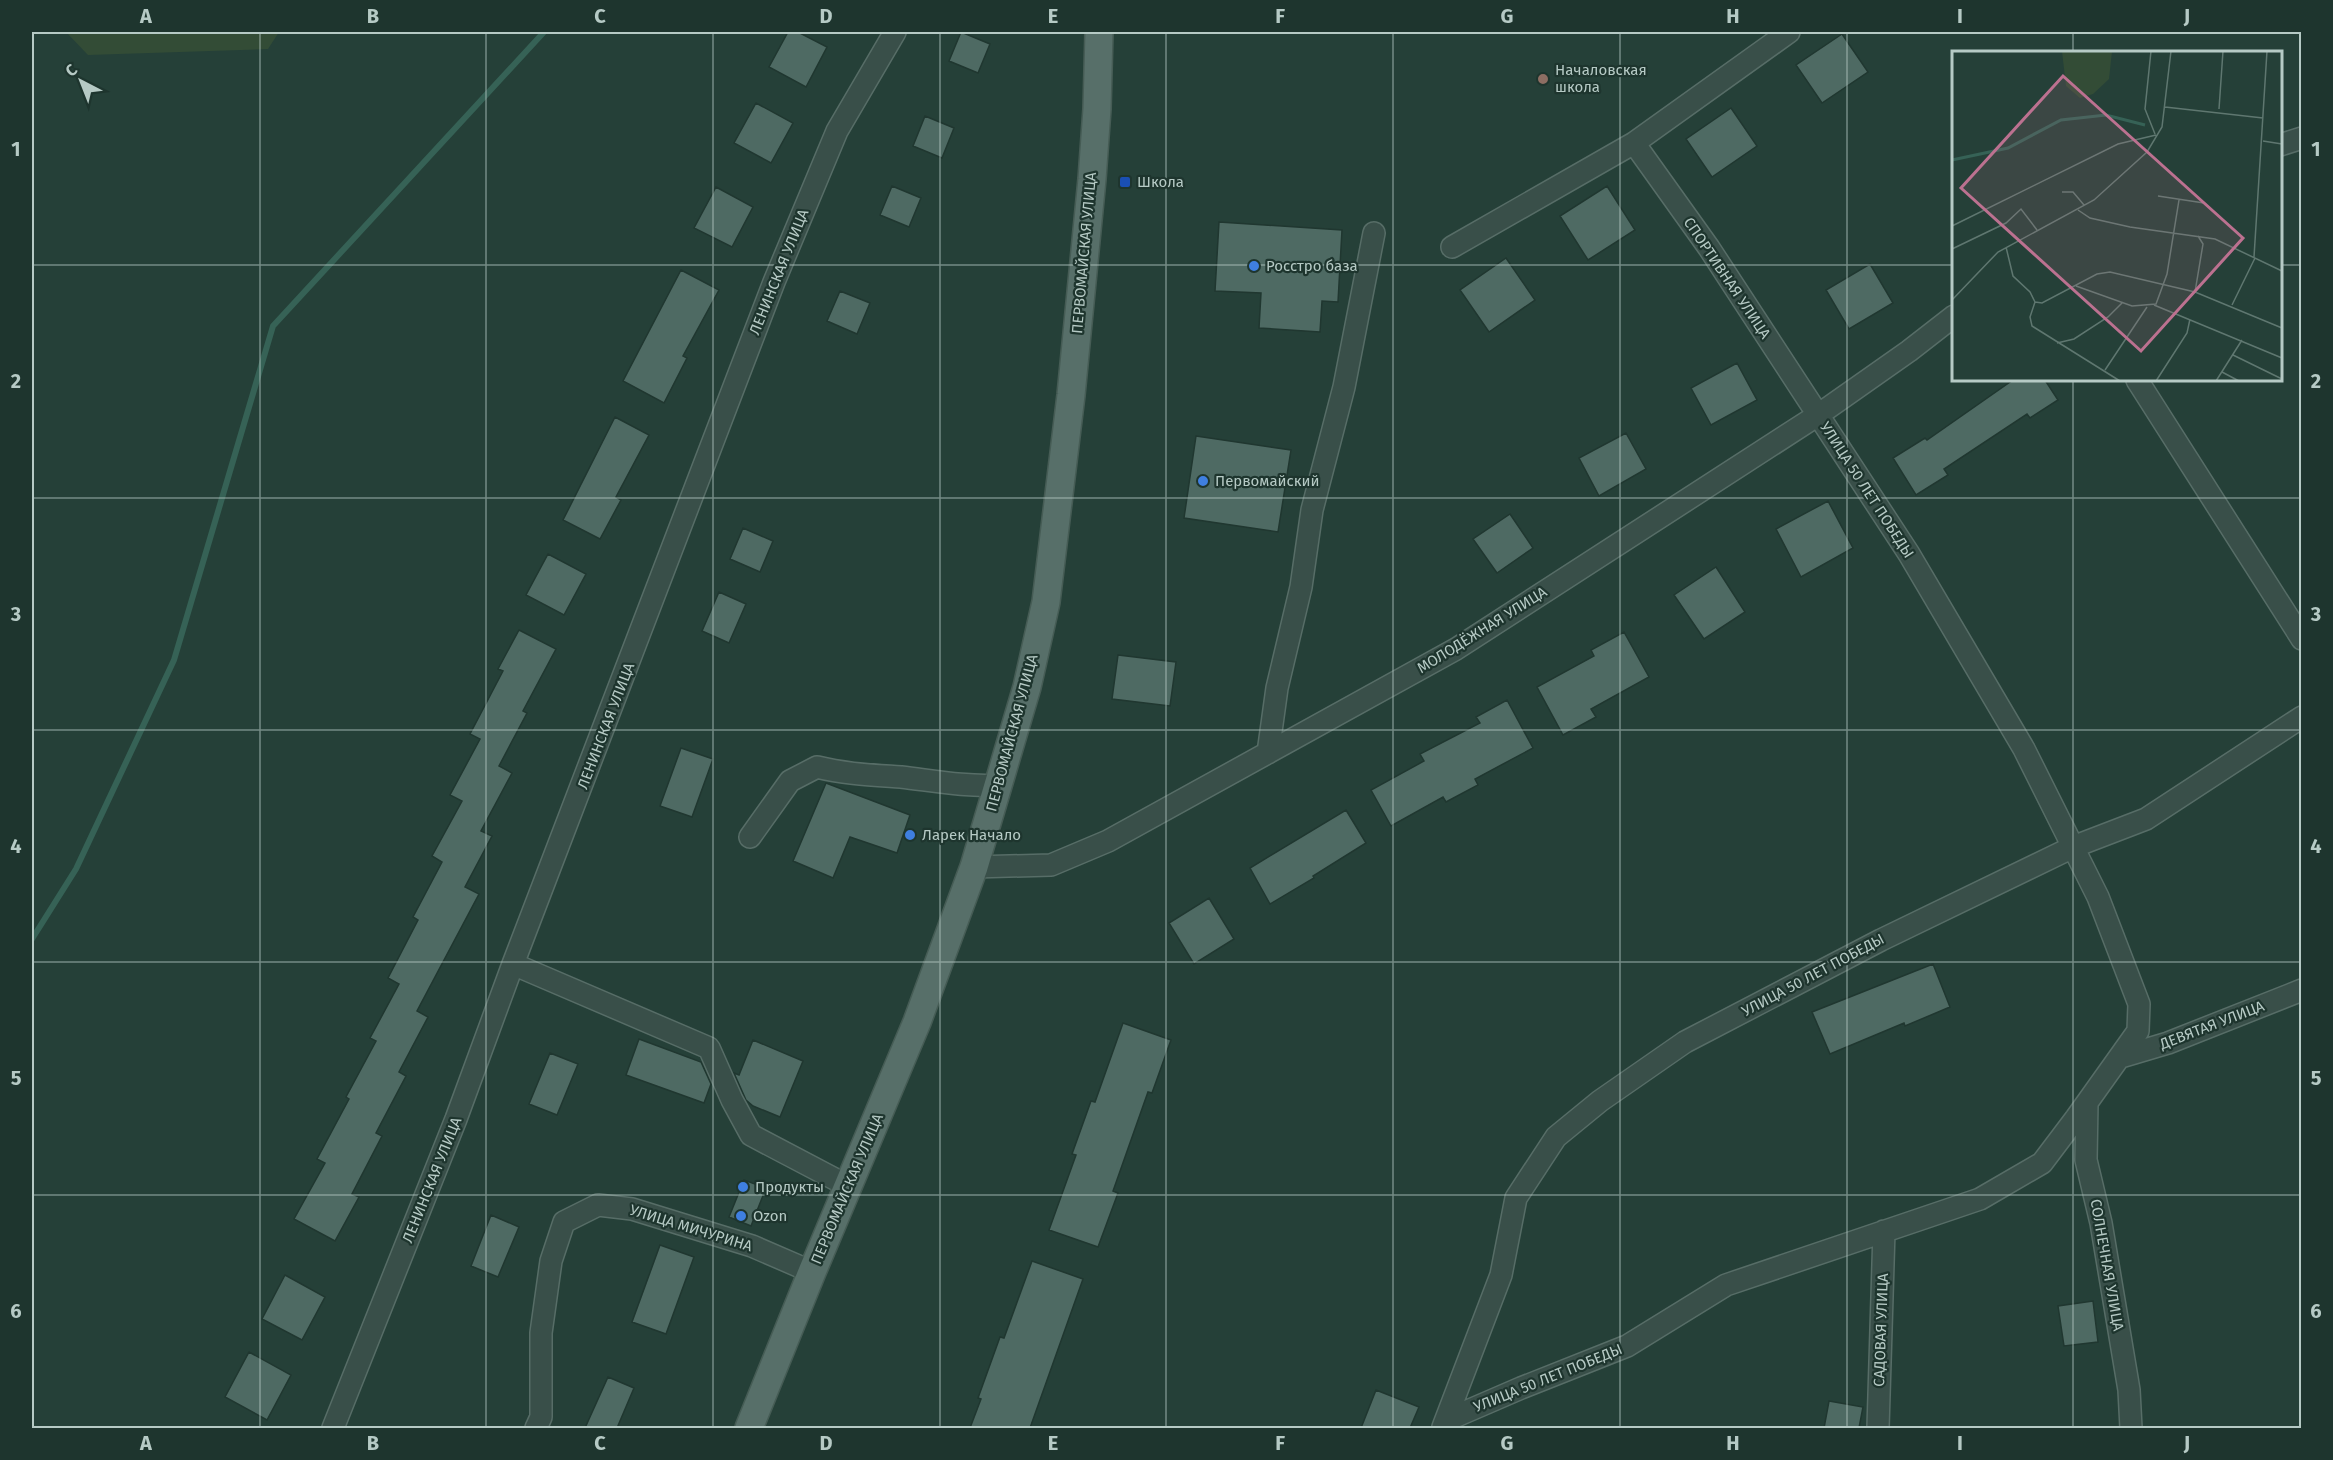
<svg xmlns="http://www.w3.org/2000/svg" width="2333" height="1460" font-family="'Fira Sans',sans-serif">
<rect width="100%" height="100%" fill="#254038"/>
<path fill="#334c36" d="M66,32H279L268,49L88,55Z"/>
<g fill="none" stroke-linecap="round" stroke-linejoin="round">
<path stroke="#366256" stroke-width="6" d="M32,939L76,869L174,660L273,326L544,32"/>
</g>
<path fill="#4e6a63" stroke="#203730" stroke-width="1.5" d="M788,32H798L827,47L806,87L769,67Z
M961,32L990,44L978,73L949,61Z
M1842,34L1868,72L1822,103L1796,65Z
M756,103L793,123L771,163L734,143Z
M1731,108L1757,146L1712,177L1686,139Z
M925,116L954,128L942,158L913,146Z
M892,186L921,198L909,227L880,215Z
M1607,186L1635,230L1588,260L1560,216Z
M716,187L753,207L732,247L694,228Z
M1219,222L1342,230L1338,302L1322,301L1320,332L1259,328L1261,293L1215,291Z
M1506,258L1535,300L1489,332L1460,290Z
M1870,264L1893,303L1849,329L1826,290Z
M681,270L719,290L683,356L687,358L664,403L623,381Z
M840,291L870,303L857,334L827,321Z
M1737,363L1757,400L1711,425L1691,388Z
M2013,380H2045L2058,400L2030,418L2027,414L1944,469L1948,475L1916,495L1893,458L1925,438L1927,440Z
M615,417L649,435L616,497L621,500L600,539L563,520Z
M1626,433L1646,469L1599,496L1579,458Z
M1196,436L1291,450L1278,532L1184,518Z
M1828,501L1853,548L1801,577L1776,529Z
M1510,514L1533,548L1497,573L1473,539Z
M743,528L773,541L760,572L730,559Z
M548,554L586,574L564,615L526,595Z
M1716,567L1745,612L1704,639L1674,595Z
M719,592L746,604L729,643L702,631Z
M519,630L556,649L523,711L527,713L499,766L512,773L481,831L492,836L465,887L479,894L417,1011L428,1017L399,1072L406,1076L376,1133L382,1136L352,1194L359,1197L335,1241L294,1219L325,1163L317,1159L349,1099L346,1097L376,1041L370,1038L399,984L388,978L418,920L413,917L442,862L432,856L462,801L450,795L480,739L470,734L503,671L498,669Z
M1624,632L1649,677L1591,709L1596,717L1563,735L1537,687L1594,656L1591,650Z
M1118,655L1176,662L1170,706L1112,699Z
M1507,700L1533,748L1475,779L1478,785L1446,802L1443,797L1391,826L1371,790L1424,761L1420,754L1480,723L1476,717Z
M681,748L713,759L692,817L660,806Z
M826,783L910,815L897,853L850,837L833,878L793,861Z
M1346,810L1366,843L1313,876L1314,878L1270,904L1250,868Z
M1209,898L1234,939L1194,964L1169,923Z
M1933,964L1950,1007L1905,1026L1904,1023L1830,1054L1812,1012Z
M1123,1023L1171,1040L1152,1093L1148,1092L1113,1191L1118,1193L1098,1247L1049,1230L1076,1155L1072,1154L1091,1101L1095,1102Z
M639,1039L701,1062L711,1084L704,1103L626,1075Z
M753,1040L803,1061L780,1117L753,1106L746,1100L734,1073L739,1075Z
M550,1053L578,1064L557,1115L529,1104Z
M744,1180L766,1188L751,1226L729,1217Z
M491,1215L519,1227L498,1277L471,1266Z
M660,1245L694,1257L666,1334L632,1322Z
M1032,1261L1083,1279L1030,1428H970L981,1399L978,1398L1000,1337L1004,1338Z
M285,1275L325,1297L302,1340L262,1319Z
M2093,1301L2098,1342L2064,1346L2058,1306Z
M249,1352L291,1375L267,1420L225,1397Z
M608,1377L634,1388L617,1428H585Z
M1376,1390L1419,1407L1410,1428H1361Z
M1829,1401L1863,1407L1859,1428H1824Z"/>
<g fill="none" stroke-linecap="round" stroke-linejoin="round">
<g stroke="#576d67" stroke-width="24">
<path id="minor" d="M2280,145L2302,138
M1452,247L1634,143L1789,32
M2137,380L2302,639
M1268,753L1277,688L1301,587L1312,510L1344,387L1374,233
M750,837L790,781L817,767C845,774 872,775 901,777C935,781 965,787 1000,785
M974,867L1051,865L1108,841L1456,649L1818,415L1909,351L1954,316
M513,964L709,1048L732,1100L751,1135L848,1186
M2121,1057L2168,1043L2302,990
M2087,1103L2086,1160L2101,1223L2129,1390L2131,1428
M1447,1420L1521,1388L1627,1346L1726,1285L1980,1199L2042,1163L2076,1118L2138,1031L2139,1004L2098,897L2024,749L1909,554L1709,248L1634,143
M1443,1427L1501,1275L1516,1198L1556,1137L1600,1101L1685,1042L1881,940L2073,847L2146,819L2302,717
M333,1428L456,1119L513,964L774,282L837,131L895,32
M536,1428L541,1417V1333L551,1261L564,1222L598,1205L632,1209L752,1246L812,1272
M1878,1428L1884,1231"/>
</g>
<g stroke="#465c55" stroke-width="30">
<path id="major" d="M749,1428L812,1272L917,1022L974,867L1027,687L1046,602L1071,395L1092,179L1097,109L1099,32"/>
</g>
<use href="#minor" stroke="#394f49" stroke-width="21"/>
<use href="#major" stroke="#576f69" stroke-width="27"/>
</g>
<path fill="none" stroke="#b6cac5" stroke-width="1.5" stroke-opacity="0.55" d="M260,32V1428M486,32V1428M713,32V1428M940,32V1428M1166,32V1428M1393,32V1428M1620,32V1428M1847,32V1428M2073,32V52M32,265H1954M2280,265H2302M2073,380V1428M32,498H2302M32,730H2302M32,962H2302M32,1195H2302"/>
<circle fill="#8d6e63" stroke="#1e352e" stroke-width="2" cx="1543" cy="79" r="6"/>
<rect fill="#1a4fb4" stroke="#1e352e" stroke-width="2" x="1119" y="176" width="12" height="12" rx="3"/>
<g fill="#3f7fe0" stroke="#1e352e" stroke-width="2">
<circle cx="1254" cy="266" r="6"/>
<circle cx="1203" cy="481" r="6"/>
<circle cx="910" cy="835" r="6"/>
<circle cx="743" cy="1187" r="6"/>
<circle cx="741" cy="1216" r="6"/>
</g>
<g text-anchor="middle" stroke-width="4.5" stroke-linejoin="round" paint-order="stroke">
<g font-size="15" fill="#b6cac5" stroke="#1e352e" text-anchor="start">
<text x="1555" y="75">Началовская<tspan x="1555" dy="17">школа</tspan></text>
<text x="1137" y="187">Школа</text>
<text x="1266" y="271">Росстро база</text>
<text x="1215" y="486">Первомайский</text>
<text x="922" y="840">Ларек Начало</text>
<text x="755" y="1192">Продукты</text>
<text x="753" y="1221">Ozon</text>
</g>
<g font-size="15" fill="#b6cac5" stroke="#1e352e">
<text transform="translate(1084 253) rotate(-85)" y="5">ПЕРВОМАЙСКАЯ УЛИЦА</text>
<text transform="translate(779 272) rotate(-68)" y="5">ЛЕНИНСКАЯ УЛИЦА</text>
<text transform="translate(1727 278) rotate(56)" y="5">СПОРТИВНАЯ УЛИЦА</text>
<text transform="translate(1867 490) rotate(57)" y="5">УЛИЦА 50 ЛЕТ ПОБЕДЫ</text>
<text transform="translate(1482 630) rotate(-32)" y="5">МОЛОДЁЖНАЯ УЛИЦА</text>
<text transform="translate(606 726) rotate(-69)" y="5">ЛЕНИНСКАЯ УЛИЦА</text>
<text transform="translate(1012 733) rotate(-75)" y="5">ПЕРВОМАЙСКАЯ УЛИЦА</text>
<text transform="translate(1813 975) rotate(-28)" y="5">УЛИЦА 50 ЛЕТ ПОБЕДЫ</text>
<text transform="translate(2212 1025) rotate(-21)" y="5">ДЕВЯТАЯ УЛИЦА</text>
<text transform="translate(432 1180) rotate(-68)" y="5">ЛЕНИНСКАЯ УЛИЦА</text>
<text transform="translate(847 1189) rotate(-67)" y="5">ПЕРВОМАЙСКАЯ УЛИЦА</text>
<text transform="translate(691 1228) rotate(17)" y="5">УЛИЦА МИЧУРИНА</text>
<text transform="translate(2107 1265) rotate(80)" y="5">СОЛНЕЧНАЯ УЛИЦА</text>
<text transform="translate(1881 1330) rotate(-88)" y="5">САДОВАЯ УЛИЦА</text>
<text transform="translate(1548 1378) rotate(-22)" y="5">УЛИЦА 50 ЛЕТ ПОБЕДЫ</text>
</g>
</g>
<g transform="translate(1952 51)">
<rect width="330" height="330" fill="#254038"/>
<path d="M110,0H160L157,28L141,43L128,47L114,35Z" fill="#334c36"/>
<path fill="none" stroke="#366256" stroke-width="3" d="M0,109L56,97L109,69L154,64L193,74"/>
<path fill="none" stroke="#5f7770" stroke-width="1.5" d="M199,0L193,58L203,83M213,56L311,67M267,58L271,0M311,90L330,93M110,141H121L132,154M206,145L252,152M126,159L138,167L178,176L263,188L330,220M0,175L166,93L204,84M54,196L61,225L78,241L83,251M0,198L54,172L69,158L85,179M302,206L315,0M124,235L180,255L204,253L215,223L227,149M243,241L251,193L246,185M0,249L46,201L142,149L195,101L210,76L219,0M83,251L90,252L145,223L158,221L243,241L330,277M83,251L78,266L80,275L168,330M202,254L330,307M280,254L303,207M105,292L122,288L156,266L171,251M281,304L330,328M153,319L195,256M270,321L287,330M204,330L235,282L238,268M264,330L290,289"/>
<path fill="#bc7190" fill-opacity="0.15" stroke="#bc7190" stroke-width="3" d="M111,25L291,187L189,300L9,137Z"/>
<rect width="330" height="330" fill="none" stroke="#b6cac5" stroke-width="3"/>
</g>
<rect width="2333" height="1460" fill="none" stroke="#1e352e" stroke-width="66"/>
<g transform="translate(81 81) rotate(318)" stroke="#1e352e" stroke-width="4.5" paint-order="stroke">
<path d="M0-4.5L10 22L0 15L-10 22Z" fill="#b6cac5"/>
<text y="-9" font-size="16" font-weight="bold" text-anchor="middle" fill="#b6cac5">С</text>
</g>
<rect x="33" y="33" width="2267" height="1394" fill="none" stroke="#b6cac5" stroke-width="2"/>
<g font-size="20" text-anchor="middle" font-weight="bold" fill="#b6cac5">
<text x="146" y="23">A</text>
<text x="373" y="23">B</text>
<text x="600" y="23">C</text>
<text x="826" y="23">D</text>
<text x="1053" y="23">E</text>
<text x="1280" y="23">F</text>
<text x="1507" y="23">G</text>
<text x="1733" y="23">H</text>
<text x="1960" y="23">I</text>
<text x="2187" y="23">J</text>
<text x="16" y="156">1</text>
<text x="2316" y="156">1</text>
<text x="16" y="388">2</text>
<text x="2316" y="388">2</text>
<text x="16" y="621">3</text>
<text x="2316" y="621">3</text>
<text x="16" y="853">4</text>
<text x="2316" y="853">4</text>
<text x="16" y="1085">5</text>
<text x="2316" y="1085">5</text>
<text x="16" y="1318">6</text>
<text x="2316" y="1318">6</text>
<text x="146" y="1450">A</text>
<text x="373" y="1450">B</text>
<text x="600" y="1450">C</text>
<text x="826" y="1450">D</text>
<text x="1053" y="1450">E</text>
<text x="1280" y="1450">F</text>
<text x="1507" y="1450">G</text>
<text x="1733" y="1450">H</text>
<text x="1960" y="1450">I</text>
<text x="2187" y="1450">J</text>
</g>
</svg>
